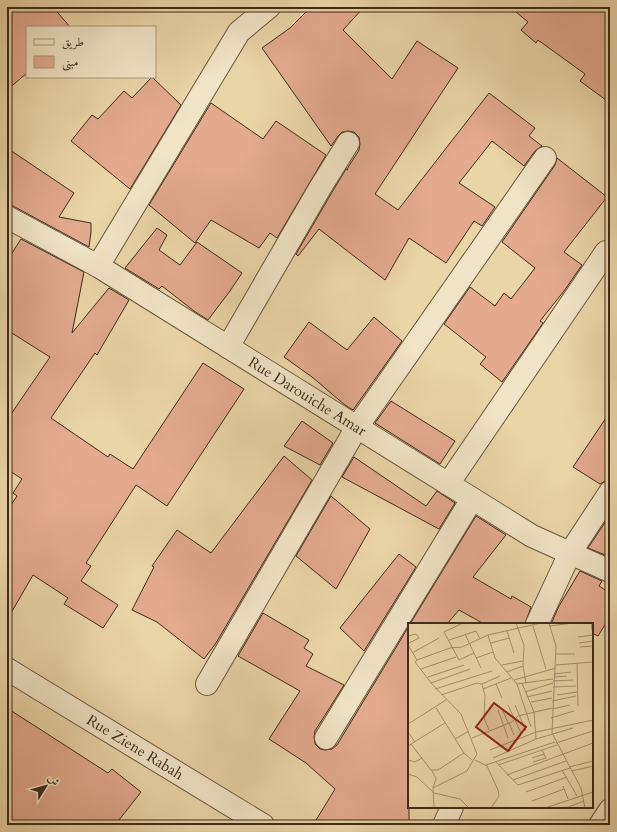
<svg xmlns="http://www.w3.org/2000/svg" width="617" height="832" font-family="Cardo,Amiri,serif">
<rect width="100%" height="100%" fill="#ead5a7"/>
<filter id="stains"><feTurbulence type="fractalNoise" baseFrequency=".005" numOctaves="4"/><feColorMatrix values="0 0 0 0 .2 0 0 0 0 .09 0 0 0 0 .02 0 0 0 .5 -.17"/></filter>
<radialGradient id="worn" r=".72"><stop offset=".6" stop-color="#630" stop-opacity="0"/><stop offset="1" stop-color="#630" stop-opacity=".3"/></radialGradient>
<path fill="#e3aa8e" stroke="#3e2b18" d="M7,7H53L70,27H27V73L7,90Z
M311,7H364L343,30L392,79L417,41L458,68L375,194L398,210L489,93L535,128L529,136L542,146L535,151L524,166L492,141L459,183L495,207L482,226L474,221L446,263L409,238L385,280L319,229L298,256L296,254L331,194L346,169L348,170L347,169L359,150L360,144L359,137L354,132L348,131L342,132L338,136L331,146L262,48L290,28Z
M510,7H610V103L580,81L585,74L538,40L536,43L521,30L528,22Z
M152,77L181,105L130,189L71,141L92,115L98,119L124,91L132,98Z
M211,103L263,139L276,121L326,155L277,238L270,233L259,248L211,220L195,243L149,205Z
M7,148L74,193L59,217L91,223V232L89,247L13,206L7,205Z
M557,158L607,197L564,252L582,265L564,291L540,321L543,323L502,382L480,364L486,357L444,324L470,287L495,306L504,293L511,299L535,268L502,242L555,165Z
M157,228L167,235L159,250L180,265L197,242L242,273L230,291L208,320L194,311L162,286L159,289L125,268Z
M21,239L84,272L72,333L109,288L129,300L97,355L95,353L51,418L108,457L110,454L133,469L203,363L244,389L167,506L136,485L86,563L91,566L81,581L118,605L103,628L64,604L68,598L33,575L7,620V511L17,496L13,493L22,479L7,469V420L50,357L7,330V261Z
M374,317L402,341L353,410L345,405L312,377L284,357L309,322L347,350Z
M391,401L455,441L440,464L375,423Z
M610,412V480L605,481L600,484L573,467Z
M302,421L333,443L320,465L284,446Z
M284,456L312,480L216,643L204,659L157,622L132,610L154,567L152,566L177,530L211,553Z
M354,457L426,506L437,491L455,503L439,529L342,477Z
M331,496L370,529L336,589L296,556Z
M610,515V557L588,548Z
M476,516L506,535L473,577L511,599L512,596L531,607L525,624H484L459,610L447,624H410Z
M399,554L416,567L364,651L340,628Z
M580,571L602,581L599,586L610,593V617L598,636L592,633V624H551L559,606Z
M263,613L309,640L304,648L313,654L306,666L344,685L315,731L314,737L315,744L320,749L325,750L332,749L337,745L409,626V825H313L335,789L306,763L269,739L300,691L238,656Z
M7,708L108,773L112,769L141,792L115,825H7Z"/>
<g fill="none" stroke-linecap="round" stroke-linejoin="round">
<g stroke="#69563c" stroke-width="24">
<g id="minor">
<path id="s1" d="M7,217L98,266L532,536L610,571"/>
<path d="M98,266L239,32L269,7"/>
<path d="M228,347L320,188L348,143"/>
<path d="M448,484L606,252"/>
<path d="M537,624L570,553L610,492"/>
<path id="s2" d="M7,669L263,825"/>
<path d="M207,684L357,427L545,158"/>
<path d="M326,738L472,499"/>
<path d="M444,825L452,807"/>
<path d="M600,825L610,810"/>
</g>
</g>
<use href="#minor" stroke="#f1e4c6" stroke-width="22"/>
</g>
<g text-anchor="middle" stroke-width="3.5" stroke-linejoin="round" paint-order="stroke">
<g font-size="15" fill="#3e2b18" stroke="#f1e4c6">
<text dy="5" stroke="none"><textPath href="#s1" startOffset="350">Rue Darouiche Amar</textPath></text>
<text dy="5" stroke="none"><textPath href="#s2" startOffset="150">Rue Ziene Rabah</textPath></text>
</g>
</g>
<g transform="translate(408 623)">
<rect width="185" height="185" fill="#ead5a7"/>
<path fill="none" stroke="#a5916e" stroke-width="1" d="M55,0L36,9L51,37L66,30M108,0L116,22L115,43L118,60M141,0L148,23L144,110L173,165L177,185M183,0L185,13M125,3L138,46M141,3L165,0M99,8L106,30M57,11L73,45M80,12L87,35L109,61L123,104M0,13L8,11L11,15L1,20M170,14L185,12M41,17L68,8L72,16M83,20L101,15M171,20L185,18M0,22L9,37L7,39L24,61L53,91L69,131L59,148L25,165M172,24L185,23M4,30L31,15M148,31H167M68,35L85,29M9,37L42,25L54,24L80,12L133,0M169,40L170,83M94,42L115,38M148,42L185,39M13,46L48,34M99,49L115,43M146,51L163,49M20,54L56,42M146,54L159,53M106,57L148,45M145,58L165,57M23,60L62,46M114,60L126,89L128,116M74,61L77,73L76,95L81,107M88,61L94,75M109,61L145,56M145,64L168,63M27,66L84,48M75,66L103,55M117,69L145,60M33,72L69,60L74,61L92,53M149,72L169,69M119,74L144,68M144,78L168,73M123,79L144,75M100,82L113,110M107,82L118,108M28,85L56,130M144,86L162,82M90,87L100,115M95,88L100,100M143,95L166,88M101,100L106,112M0,101L38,77M0,109L7,119M64,115L104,99L110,93L144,85M47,116L61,108M148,120L185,108M3,121L37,100M0,123L3,121L23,147H30L56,130L64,137M82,127L128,109L185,97M85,135L128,116L165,105M124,135L136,131L134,127M0,137L7,139L14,135M67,137L79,143L90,167L91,173L83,185M88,139L110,162L162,145M125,139L138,135L136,131M78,142L147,119M90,142L149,122M161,144L185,138M154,147L169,173M24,148L28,156L25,165L26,185M164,148L185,143M0,151L9,154L26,170L52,176L61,185M99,152L185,120M105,157L158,138M155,163L160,176M118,169L159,154M124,178L156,166M137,185L185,169M158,185L176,178"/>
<path fill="#8f2418" fill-opacity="0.15" stroke="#8f2418" stroke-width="2" d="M86,80L118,104L100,128L68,104Z"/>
<rect width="185" height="185" fill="none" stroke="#3e2b18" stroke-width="2"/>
</g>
<rect width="617" height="832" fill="none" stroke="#ead5a7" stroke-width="24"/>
<rect x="8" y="8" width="601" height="816" fill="none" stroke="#3e2b18" stroke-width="2"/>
<rect x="12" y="12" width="593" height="808" fill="none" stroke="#3e2b18"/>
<rect x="26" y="26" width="130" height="52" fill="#f1e4c6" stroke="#a99a80"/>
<rect x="34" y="39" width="20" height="6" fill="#f1e4c6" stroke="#a99a80"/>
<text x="62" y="46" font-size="12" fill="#3e2b18">طريق</text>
<rect x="34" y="56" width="20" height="12" fill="#e3aa8e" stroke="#a99a80"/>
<text x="62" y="66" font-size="12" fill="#3e2b18">مبنى</text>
<g transform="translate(46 786) rotate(53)" stroke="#f1e4c6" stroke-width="3" paint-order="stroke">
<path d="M0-3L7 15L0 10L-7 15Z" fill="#3e2b18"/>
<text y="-6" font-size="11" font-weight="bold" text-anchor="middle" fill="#3e2b18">ش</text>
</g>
<rect width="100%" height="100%" filter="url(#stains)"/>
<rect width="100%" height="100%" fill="url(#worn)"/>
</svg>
